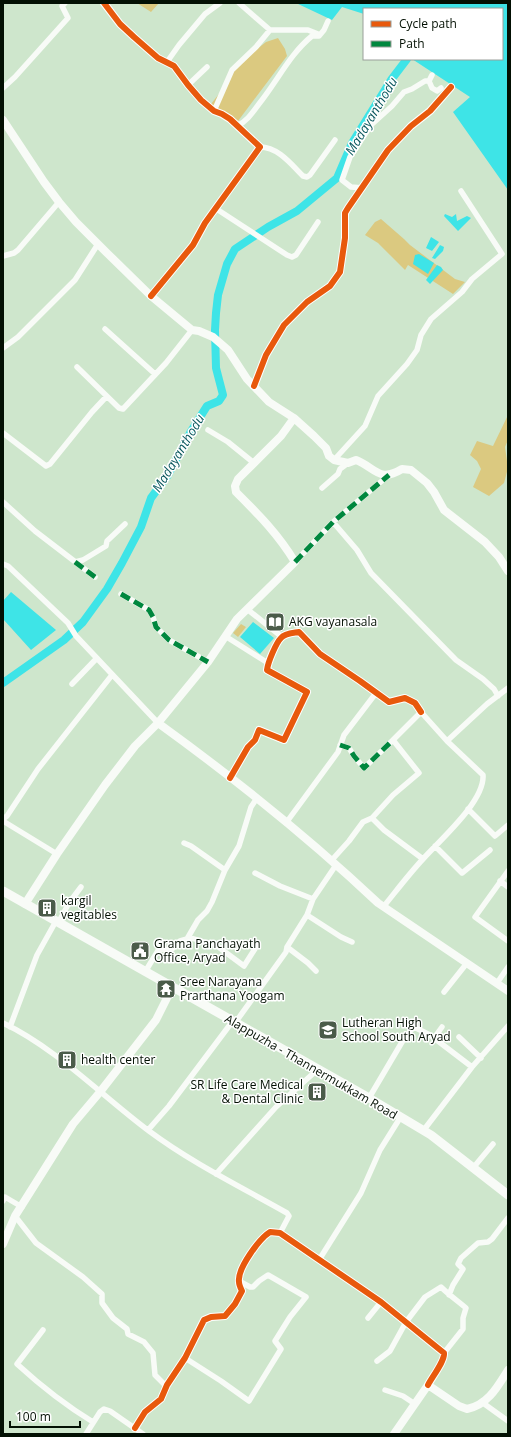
<svg xmlns="http://www.w3.org/2000/svg" width="511" height="1437" font-family="'Open Sans',sans-serif">
<rect width="100%" height="100%" fill="#cee6cc"/>
<path fill="#dbc980" d="M137,3H159L151,12Z
M278,38L285,49L287,56L238,121L211,104L226,85L237,65L266,42Z
M381,219L404,239L410,245L455,279L465,282L453,294L408,265L405,270L378,243L365,235L375,222Z
M508,415V440L505,447L508,468L504,483L489,496L473,487L481,469L477,461L470,455L477,441L493,446Z
M241,624L246,627L238,637L233,633Z"/>
<path fill="#3ee4e7" d="M296,3H508V190L453,112L470,97L412,59H502V9H364V14L342,7L332,20Z
M445,214L452,217L456,214L457,221L467,216L471,218L458,231L444,216Z
M431,237L439,242L432,251L426,248Z
M440,245L444,247L443,251L435,259L432,258Z
M419,254L434,263L428,274L413,264L415,255Z
M437,265L441,267L443,270L430,284L426,280Z
M11,592L56,630L31,650L3,619V601Z
M253,622L274,638L260,654L240,637Z"/>
<g fill="none" stroke-linecap="round" stroke-linejoin="round">
<path stroke="#3ee4e7" stroke-width="8" d="M3,683L64,640L83,622L107,589L122,563L141,527L151,498L168,475L190,433L207,406L219,401L223,395L216,368L215,330L216,313L218,295L227,264L235,249L268,227L297,211L337,178L352,143L391,80L407,59"/>
<path stroke="#f8fbf7" stroke-width="5.5" d="M104,3L120,24L134,37L158,58L174,66L188,85L201,100L214,111L222,114L230,119L260,147L205,223L193,245L151,296
M239,3L270,30H308L318,34
M167,62L179,45L205,14L220,3
M429,81L432,88L437,91L441,88
M188,85L207,67
M3,88L15,77L68,18L62,6L65,3
M214,111L232,70L256,47L270,30
M237,126C249,120 254,110 262,100C279,78 291,53 312,36H319L324,30L328,21
M260,147C278,147 291,164 303,176L307,177L310,175L335,140
M363,188L351,187L342,180L350,157L371,125L392,106L404,92L412,89L425,81H429L432,75
M215,208L287,255L292,257L296,255L318,222
M3,256L14,253L18,250L59,202
M105,329L155,374
M3,348L18,337L75,280L98,244
M77,367L119,408L123,409L166,363L192,330
M254,386L266,355L284,325L307,302L330,286L340,272L345,238V213L348,208L388,150L411,126L430,111L451,87
M208,430L228,442L254,463
M3,433L46,466L50,464L92,412L106,397
M334,460L365,426L378,396L407,364L417,350L421,335L431,319L462,292L472,279L502,254L461,191
M322,488L338,474L340,469L348,463
M3,502L35,531L95,577
M333,522L357,550L371,573L456,660L483,679L494,689L498,696
M75,562L83,560L106,546L107,541L125,524
M295,562L333,522L389,475
M3,564L8,566L68,623L76,636L158,723
M121,594L149,610L153,617L156,627L169,640L208,662
M247,609L282,637
M225,636L268,663
M72,684L97,658
M340,745L349,748L354,756L364,768L393,740
M230,778L248,747L255,740L259,730L284,740L307,692L267,670C268,662 276,643 281,638C285,633 294,633 299,632L320,654L360,681L389,702L405,698L415,703L421,712
M468,809L495,836L508,825
M372,818L384,830L423,859
M3,819L7,816L38,769L112,675
M3,821L57,854
M286,823L338,752L344,735L376,693
M184,843L191,846L225,870
M435,846L462,873L490,850
M331,861L349,841L363,822L372,818L393,795L419,773L393,740L421,712L447,741L487,704L508,688
M508,871L475,917L508,941
M255,873L280,886L313,899
M500,881L508,887
M384,906C397,890 409,874 423,859C440,840 485,801 483,775L447,741
M307,915L341,937L352,942
M58,923L69,903L81,887
M188,937L207,943H213L244,966L258,944
M287,947L308,963L316,971
M145,972L159,949L171,950L180,941L187,939L198,920L207,911L212,902L225,870L239,846L251,807L257,798
M497,983L508,967
M444,992L467,963
M3,1023C56,1048 102,1096 149,1131C192,1163 241,1187 287,1213L289,1216L280,1233
M235,1023L286,952L287,947L307,915L313,899L336,865
M10,1027L37,955L56,921
M459,1037L481,1058
M434,1038L442,1027
M369,1098L405,1037L414,1027L430,1035L472,1067
M148,1130L169,1106L232,1022
M423,1131L472,1067L508,1026
M473,1168L493,1144
M216,1174L276,1107L317,1070
M3,1201L5,1197L22,1207
M15,1216L36,1243L83,1277L102,1294V1303L113,1318L127,1329L128,1334L144,1342L153,1353L155,1375L167,1387
M319,1260L361,1193L380,1150L400,1118
M449,1295L453,1285L463,1269L458,1264L461,1258L478,1243L488,1242L492,1239L508,1218
M368,1318L381,1302
M43,1330L17,1364C41,1386 65,1405 93,1422
M185,1358L221,1381L249,1401L281,1349L275,1341L290,1317L306,1297L268,1275L259,1281L253,1287H250L239,1281
M377,1361L390,1351L406,1322L425,1297L441,1287C449,1295 458,1301 466,1308L463,1318V1329L444,1353
M385,1390L403,1396L415,1404
M483,1403L508,1421
M135,1428L145,1412L161,1399L167,1385L185,1358L204,1320L211,1317L225,1316L235,1304L242,1291C241,1289 239,1285 239,1282C237,1269 259,1239 270,1232L280,1233L381,1302L444,1353C445,1361 432,1377 428,1385
M86,1434L100,1412L104,1409L110,1411L143,1434"/>
<path stroke="#f8fbf7" stroke-width="8" d="M3,120L44,182L59,202L76,222L108,254L151,296L192,330L199,331L213,337L220,343L228,350L247,379L269,402L294,418L314,436L326,448L329,456L334,460L348,463L356,460C376,468 379,483 402,469L411,470L427,483L434,492L444,510L485,542L499,557L508,571
M158,723C234,778 309,838 378,903L508,991
M25,904L57,854L105,785L135,746L158,723L208,662L237,619L295,562C278,534 259,515 236,492L235,486L238,479L281,436L294,418
M3,1244L15,1216L73,1124L100,1092L156,1020L172,988
M394,1434L428,1385L459,1406L467,1409C488,1405 498,1386 508,1370"/>
<path stroke="#f8fbf7" stroke-width="9" d="M3,891L369,1098L431,1135L508,1195"/>
<path stroke="#00873e" stroke-width="5" stroke-dasharray="10 5" stroke-linecap="butt" d="M75,562L95,577
M295,562L333,522L389,475
M121,594L149,610L153,617L156,627L169,640L208,662
M340,745L349,748L354,756L364,768L393,740"/>
<g stroke="#fff" stroke-width="8">
<path id="cycleway" d="M104,3L120,24L134,37L158,58L174,66L188,85L201,100L214,111L222,114L230,119L260,147L205,223L193,245L151,296
M254,386L266,355L284,325L307,302L330,286L340,272L345,238V213L348,208L388,150L411,126L430,111L451,87
M230,778L248,747L255,740L259,730L284,740L307,692L267,670C268,662 276,643 281,638C285,633 294,633 299,632L320,654L360,681L389,702L405,698L415,703L421,712
M135,1428L145,1412L161,1399L167,1385L185,1358L204,1320L211,1317L225,1316L235,1304L242,1291C241,1289 239,1285 239,1282C237,1269 259,1239 270,1232L280,1233L381,1302L444,1353C445,1361 432,1377 428,1385"/>
</g>
<use href="#cycleway" stroke="#e8590c" stroke-width="6"/>
</g>
<defs>
<g id="library-square" transform="scale(1)"><rect x="-9" y="-9" width="18" height="18" rx="4" fill="#4a5b49" stroke="#fff"/><path d="M-6-4Q-3-5.5-.7-3.5V5Q-3 3-6 4ZM6-4Q3-5.5 .7-3.5V5Q3 3 6 4Z" fill="#fff"/></g>
<g id="building-square" transform="scale(1)"><rect x="-9" y="-9" width="18" height="18" rx="4" fill="#4a5b49" stroke="#fff"/><path d="M-4-6H4V6H1V3H-1V6H-4ZM-2.5-4.3h1.7v1.8h-1.7ZM.8-4.3h1.7v1.8H.8ZM-2.5-1h1.7V.8h-1.7ZM.8-1h1.7V.8H.8Z" fill="#fff"/></g>
<g id="civic-square" transform="scale(1)"><rect x="-9" y="-9" width="18" height="18" rx="4" fill="#4a5b49" stroke="#fff"/><path d="M-.6-6.5H3V-4.5H.6V-3L4-1V1h2V6H-6V1h2V-1L-.6-3ZM-1.2 2.5V6h2.4V2.5Z" fill="#fff"/></g>
<g id="temple-square" transform="scale(1)"><rect x="-9" y="-9" width="18" height="18" rx="4" fill="#4a5b49" stroke="#fff"/><path d="M0-6L5-2H3V0L6.5 2.5H4V6H1.5V3h-3V6H-4V2.5H-6.5L-3 0V-2H-5Z" fill="#fff"/></g>
<g id="school-square" transform="scale(1)"><rect x="-9" y="-9" width="18" height="18" rx="4" fill="#4a5b49" stroke="#fff"/><path d="M0-5L7-2L0 1L-7-2ZM-4 1L0 2.5L4 1V4Q0 6-4 4Z" fill="#fff"/></g>
</defs>
<g fill-rule="evenodd">
<use href="#library-square" x="275" y="622"/>
<use href="#building-square" x="47" y="908"/>
<use href="#civic-square" x="140" y="951"/>
<use href="#temple-square" x="166" y="989"/>
<use href="#school-square" x="328" y="1030"/>
<use href="#building-square" x="67" y="1060"/>
<use href="#building-square" x="317" y="1092"/>
</g>
<g text-anchor="middle" stroke-width="3" stroke-linejoin="round" paint-order="stroke">
<g font-size="12" fill="#031003" stroke="#fff" text-anchor="start">
<text x="289" y="626">AKG vayanasala</text>
<text x="61" y="905">kargil<tspan x="61" dy="14">vegitables</tspan></text>
<text x="154" y="948">Grama Panchayath<tspan x="154" dy="14">Office, Aryad</tspan></text>
<text x="180" y="986">Sree Narayana<tspan x="180" dy="14">Prarthana Yoogam</tspan></text>
<text x="342" y="1027">Lutheran High<tspan x="342" dy="14">School South Aryad</tspan></text>
<text x="81" y="1064">health center</text>
<text x="303" y="1089" text-anchor="end">SR Life Care Medical<tspan x="303" dy="14">&amp; Dental Clinic</tspan></text>
</g>
<g font-size="12" fill="#031003" stroke="#fff">
<text transform="translate(311 1067) rotate(30)" y="4">Alappuzha - Thannermukkam Road</text>
</g>
<g font-size="13" font-style="italic" fill="#0b595f" stroke="#fff">
<text transform="translate(371 116) rotate(-59)" y="5">Madayanthodu</text>
<text transform="translate(178 453) rotate(-59)" y="5">Madayanthodu</text>
</g>
</g>
<rect width="511" height="1437" fill="none" stroke="#031003" stroke-width="8"/>
<rect x="363" y="8" width="140" height="52" fill="#ffffff" stroke="#9a9f9a"/>
<rect x="371" y="21" width="20" height="6" fill="#e8590c" stroke="#9a9f9a"/>
<text x="399" y="28" font-size="12" fill="#031003">Cycle path</text>
<rect x="371" y="41" width="20" height="6" fill="#00873e" stroke="#9a9f9a"/>
<text x="399" y="48" font-size="12" fill="#031003">Path</text>
<path d="M10 1421v6h70v-6" fill="none" stroke="#031003" stroke-width="2"/>
<text x="16" y="1421" font-size="12" fill="#031003" stroke="#ffffff" stroke-width="3" paint-order="stroke">100 m</text>
</svg>
